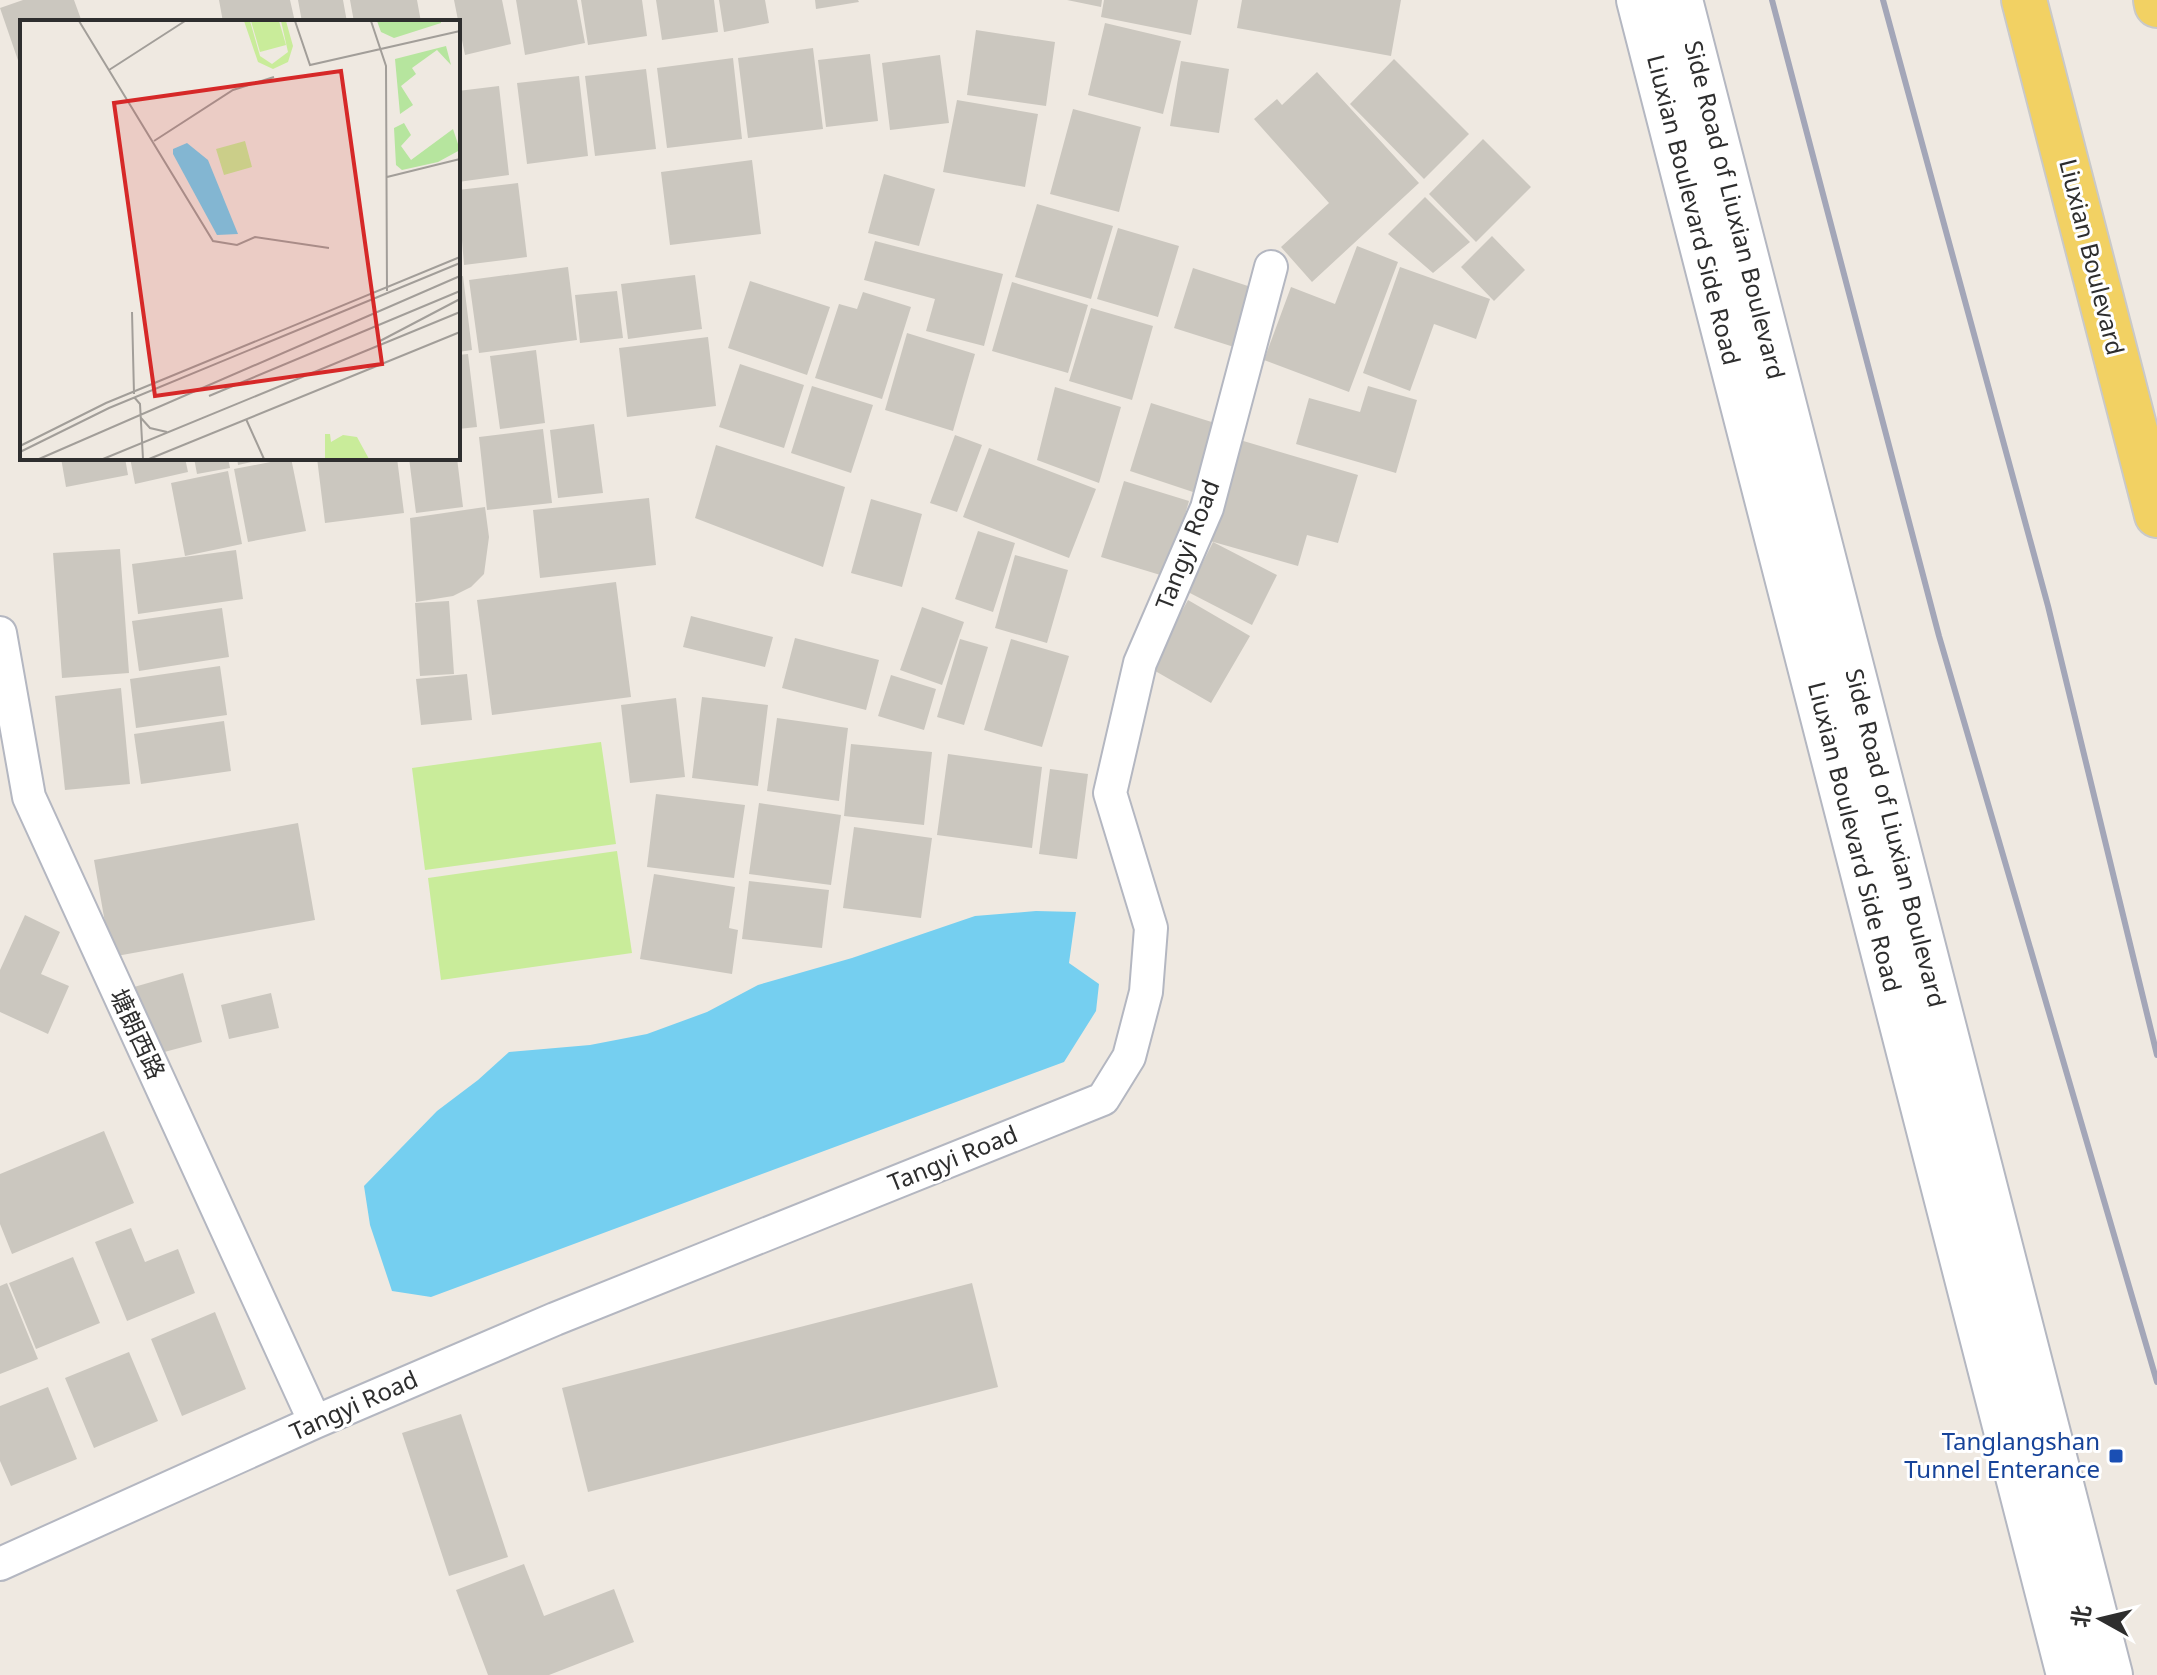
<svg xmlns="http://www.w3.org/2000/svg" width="2157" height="1675" font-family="'Noto Sans','Noto Sans SC',sans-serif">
<rect width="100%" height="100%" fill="#efe9e1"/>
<path fill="#c9ec9a" d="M601,742L616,844L425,870L412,768Z
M617,851L632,953L441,980L428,878Z"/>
<path fill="#75cff0" d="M1036,911L1076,912L1069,963L1099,984L1096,1011L1064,1062L431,1297L392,1291L370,1225L364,1186L437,1111L478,1080L509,1052L590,1045L647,1034L707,1012L758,985L852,958L975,916Z"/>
<path fill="#cbc7bf" d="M23,0H74L82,22H22V72L0,8Z
M219,0H290L295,22H223Z
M298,0H343L347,22H302Z
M350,0H417L421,22H354Z
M454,0H502L511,44L465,55Z
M516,0H577L585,43L525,55Z
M581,0H642L647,36L588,45Z
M656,0H714L718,32L662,40Z
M719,0H765L769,23L724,32Z
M815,0H858L859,2L816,9Z
M1067,0H1102L1101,7Z
M1104,0H1198L1191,35L1101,17Z
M1242,0H1401L1391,56L1237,28Z
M1105,23L1181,41L1163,114L1088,95Z
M976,30L1055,42L1046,106L967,95Z
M813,48L823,129L748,138L738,58Z
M870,54L878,121L826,127L818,60Z
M940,55L949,123L890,130L882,63Z
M733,58L742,139L667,148L657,68Z
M1394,59L1469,134L1424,179L1350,104Z
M1181,61L1229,69L1219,133L1170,126Z
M646,69L656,149L595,156L585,76Z
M1317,72L1419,183L1312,282L1281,247L1329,203L1254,119L1277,99L1282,105Z
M579,76L588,156L527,164L517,83Z
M499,86L509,175L458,182V91Z
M957,100L1038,114L1025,187L943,172Z
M1073,109L1141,127L1119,212L1050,194Z
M1483,139L1531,187L1476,242L1429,194Z
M752,160L761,234L670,245L661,172Z
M884,174L935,189L919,246L868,233Z
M518,183L527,257L464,265L458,190Z
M1425,197L1470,242L1433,273L1388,234Z
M1037,204L1113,226L1091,299L1015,277Z
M1118,228L1179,246L1158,317L1097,299Z
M1492,236L1525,270L1494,301L1461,267Z
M875,241L1003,274L984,346L926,331L935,299L864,280Z
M1357,246L1398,262L1349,392L1264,360L1291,287L1335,304Z
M568,267L577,340L479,353L469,280Z
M1400,267L1490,299L1476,339L1434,324L1410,391L1363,373Z
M1193,268L1254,288L1234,347L1174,328Z
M695,275L702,329L628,339L621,284Z
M463,276L472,350L458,352V277Z
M750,281L830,307L807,375L728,348Z
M1012,282L1088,305L1068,373L992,351Z
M617,291L623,338L580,343L575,295Z
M863,292L911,307L882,399L815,378L839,304L857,309Z
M1091,308L1153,326L1132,400L1069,381Z
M907,333L975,354L953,431L885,410Z
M708,337L716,406L627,417L619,348Z
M536,350L545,423L500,429L490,356Z
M468,354L477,427L458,429V355Z
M740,364L804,385L784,448L719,427Z
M812,386L873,405L851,473L791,453Z
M1368,386L1417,400L1396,473L1296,444L1309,398L1360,412Z
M1055,387L1121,407L1099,483L1037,460Z
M1151,403L1218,424L1196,493L1130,471Z
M594,424L603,493L558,498L550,430Z
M543,429L552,503L487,510L479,437Z
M955,435L982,445L957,512L930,503Z
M1240,440L1358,475L1338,543L1307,535L1298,566L1210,541Z
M716,445L845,487L823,567L695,518Z
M989,448L1096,489L1069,558L963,517Z
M61,458H125L128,475L66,487Z
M130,458H185L188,472L135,484Z
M194,458H228L230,468L197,474Z
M237,458H264L265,459L238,465Z
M291,458L306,531L248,542L234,469Z
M317,458H397L404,513L325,523Z
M409,458H457L463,507L416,513Z
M228,471L242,544L185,556L171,483Z
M1124,481L1189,501L1167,577L1101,557Z
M649,498L656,565L540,578L533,510Z
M871,499L922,514L902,587L851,573Z
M485,507L489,537L484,574L471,587L453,596L416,602L410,518Z
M978,531L1015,543L993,612L955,599Z
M1213,542L1277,575L1252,625L1188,592Z
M120,549L129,673L62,678L53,553Z
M236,550L243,599L138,614L132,564Z
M1015,555L1068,570L1047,643L995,628Z
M616,582L631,697L492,715L477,600Z
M1188,600L1250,636L1211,703L1150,668Z
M449,601L454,674L420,676L415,603Z
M922,607L964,622L942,685L900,670Z
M222,608L229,657L139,671L132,621Z
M691,616L773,637L765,667L683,647Z
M795,638L879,660L866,710L782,688Z
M960,639L988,647L964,725L937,717Z
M1011,639L1069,656L1042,747L984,730Z
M220,666L227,715L136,728L130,679Z
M467,674L472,720L421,725L416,679Z
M891,675L936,689L924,730L878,716Z
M121,688L130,784L65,790L55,696Z
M702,697L768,705L758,786L692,778Z
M676,698L685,777L630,783L621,705Z
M777,718L848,728L839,801L767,791Z
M224,721L231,771L141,784L134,734Z
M851,744L932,752L924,825L844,816Z
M948,754L1042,767L1032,848L937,835Z
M1050,769L1088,774L1077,859L1039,854Z
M656,794L745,805L734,878L647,867Z
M759,803L841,815L831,885L749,874Z
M298,823L315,920L111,957L94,860Z
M854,827L932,838L921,918L843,908Z
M654,874L735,887L729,928L738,930L732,974L640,959Z
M749,881L829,890L822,948L742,939Z
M25,915L60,932L41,974L69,986L48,1034L0,1012V970Z
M183,973L202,1042L153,1055L134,987Z
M271,993L279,1028L229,1039L221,1005Z
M104,1131L134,1203L12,1254L0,1224V1174Z
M131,1228L145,1262L178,1249L195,1293L127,1321L95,1242Z
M73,1257L100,1323L36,1349L9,1283Z
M7,1283L38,1359L0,1374V1286Z
M972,1283L998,1387L588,1492L562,1388Z
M215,1312L246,1389L182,1416L151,1339Z
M129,1352L158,1421L94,1448L65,1378Z
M48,1387L77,1459L11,1486L0,1461V1406Z
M461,1414L508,1557L449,1576L402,1433Z
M524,1564L544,1616L614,1589L634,1642L549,1675H488L456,1590Z"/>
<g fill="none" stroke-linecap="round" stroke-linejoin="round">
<g stroke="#b4b7c1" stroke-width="36">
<path id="street" d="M0,633L29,797L315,1422
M0,1564L315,1422L555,1319L1103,1099L1129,1057L1146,992L1151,928L1110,793L1140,663L1207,508L1271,267"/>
</g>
<g stroke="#b4b7c1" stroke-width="48">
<path id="secondary" d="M1639,0L2069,1675
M1680,0L2110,1675"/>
</g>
<g stroke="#c9c9c9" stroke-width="48">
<path id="primary" d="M2024,0L2157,515
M2156,0L2157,5"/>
</g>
<use href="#street" stroke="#fff" stroke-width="32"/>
<use href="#secondary" stroke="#fff" stroke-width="44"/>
<use href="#primary" stroke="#f2d163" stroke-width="44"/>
<path stroke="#a3a6b8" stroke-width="6" d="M1772,0L1939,636L2157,1382
M1883,0L2048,606L2157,1055"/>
</g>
<rect fill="#1a4fb4" stroke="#fff" stroke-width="3" x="2108" y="1448" width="16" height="16" rx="4"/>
<g text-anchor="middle" stroke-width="6" stroke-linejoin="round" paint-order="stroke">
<g font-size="24" fill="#2e2e2e" stroke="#fff">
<text transform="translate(1693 210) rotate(76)" y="8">Liuxian Boulevard Side Road</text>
<text transform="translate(1734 210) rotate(76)" y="8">Side Road of Liuxian Boulevard</text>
<text transform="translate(2091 257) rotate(76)" y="8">Liuxian Boulevard</text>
<text transform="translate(1188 545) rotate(-69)" y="8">Tangyi Road</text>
<text transform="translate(1854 837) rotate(76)" y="8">Liuxian Boulevard Side Road</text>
<text transform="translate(1895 838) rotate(76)" y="8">Side Road of Liuxian Boulevard</text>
<text transform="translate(137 1034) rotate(65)" y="8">塘朗西路</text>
<text transform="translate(953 1159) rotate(-22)" y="8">Tangyi Road</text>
<text transform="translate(354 1406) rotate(-24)" y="8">Tangyi Road</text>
</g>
<g font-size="24" fill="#164399" stroke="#fff" text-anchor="end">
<text x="2100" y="1450">Tanglangshan<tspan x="2100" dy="28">Tunnel Enterance</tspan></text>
</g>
</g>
<g transform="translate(20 20)">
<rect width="440" height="440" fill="#efe9e1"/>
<path d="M357,1H421V3L374,18L361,12ZM426,26L431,45L417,30L392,48L396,54L381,66L393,85L380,94L375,39ZM384,103L391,115L381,126L391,140L433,109L440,130L418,142L382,150L376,145L374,108Z" fill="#b6e59e"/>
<path d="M224,1H230L240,36L252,44L268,32L261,1H266L273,26L268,42L253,49L238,42ZM231,1H259L266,25L240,32ZM225,121L232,147L204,155L196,129ZM305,414H310L311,422L323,415L337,417L349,439H305Z" fill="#c9ec9a"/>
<path d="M167,123L188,140L218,214L197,215L153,134V129Z" fill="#75cff0"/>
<path fill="none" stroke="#a29e99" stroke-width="2" d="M59,1L193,221L217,225L235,217L309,228M275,1L290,45L440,11M351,1L366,46L367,271M89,50L165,1M134,121L213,70L254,57M367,157L440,139M112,292L114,374M360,321L440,279M189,376L440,271M114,377L120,384L123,439M121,398L130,408L147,412M226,399L244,439M0,426L86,383L440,237M0,432L89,388L440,243M19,439L440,256M83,439L440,292M129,439L440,312"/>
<path fill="#d62828" fill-opacity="0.15" stroke="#d62828" stroke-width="4" d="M321,51L362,344L135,376L94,83Z"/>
<rect width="440" height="440" fill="none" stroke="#2e2e2e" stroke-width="4"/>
</g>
<g transform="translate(2101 1619) rotate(278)" stroke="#ffffff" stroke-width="6" paint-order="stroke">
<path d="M0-6L14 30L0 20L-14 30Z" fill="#2e2e2e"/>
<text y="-12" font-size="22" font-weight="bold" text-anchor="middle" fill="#2e2e2e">北</text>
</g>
</svg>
